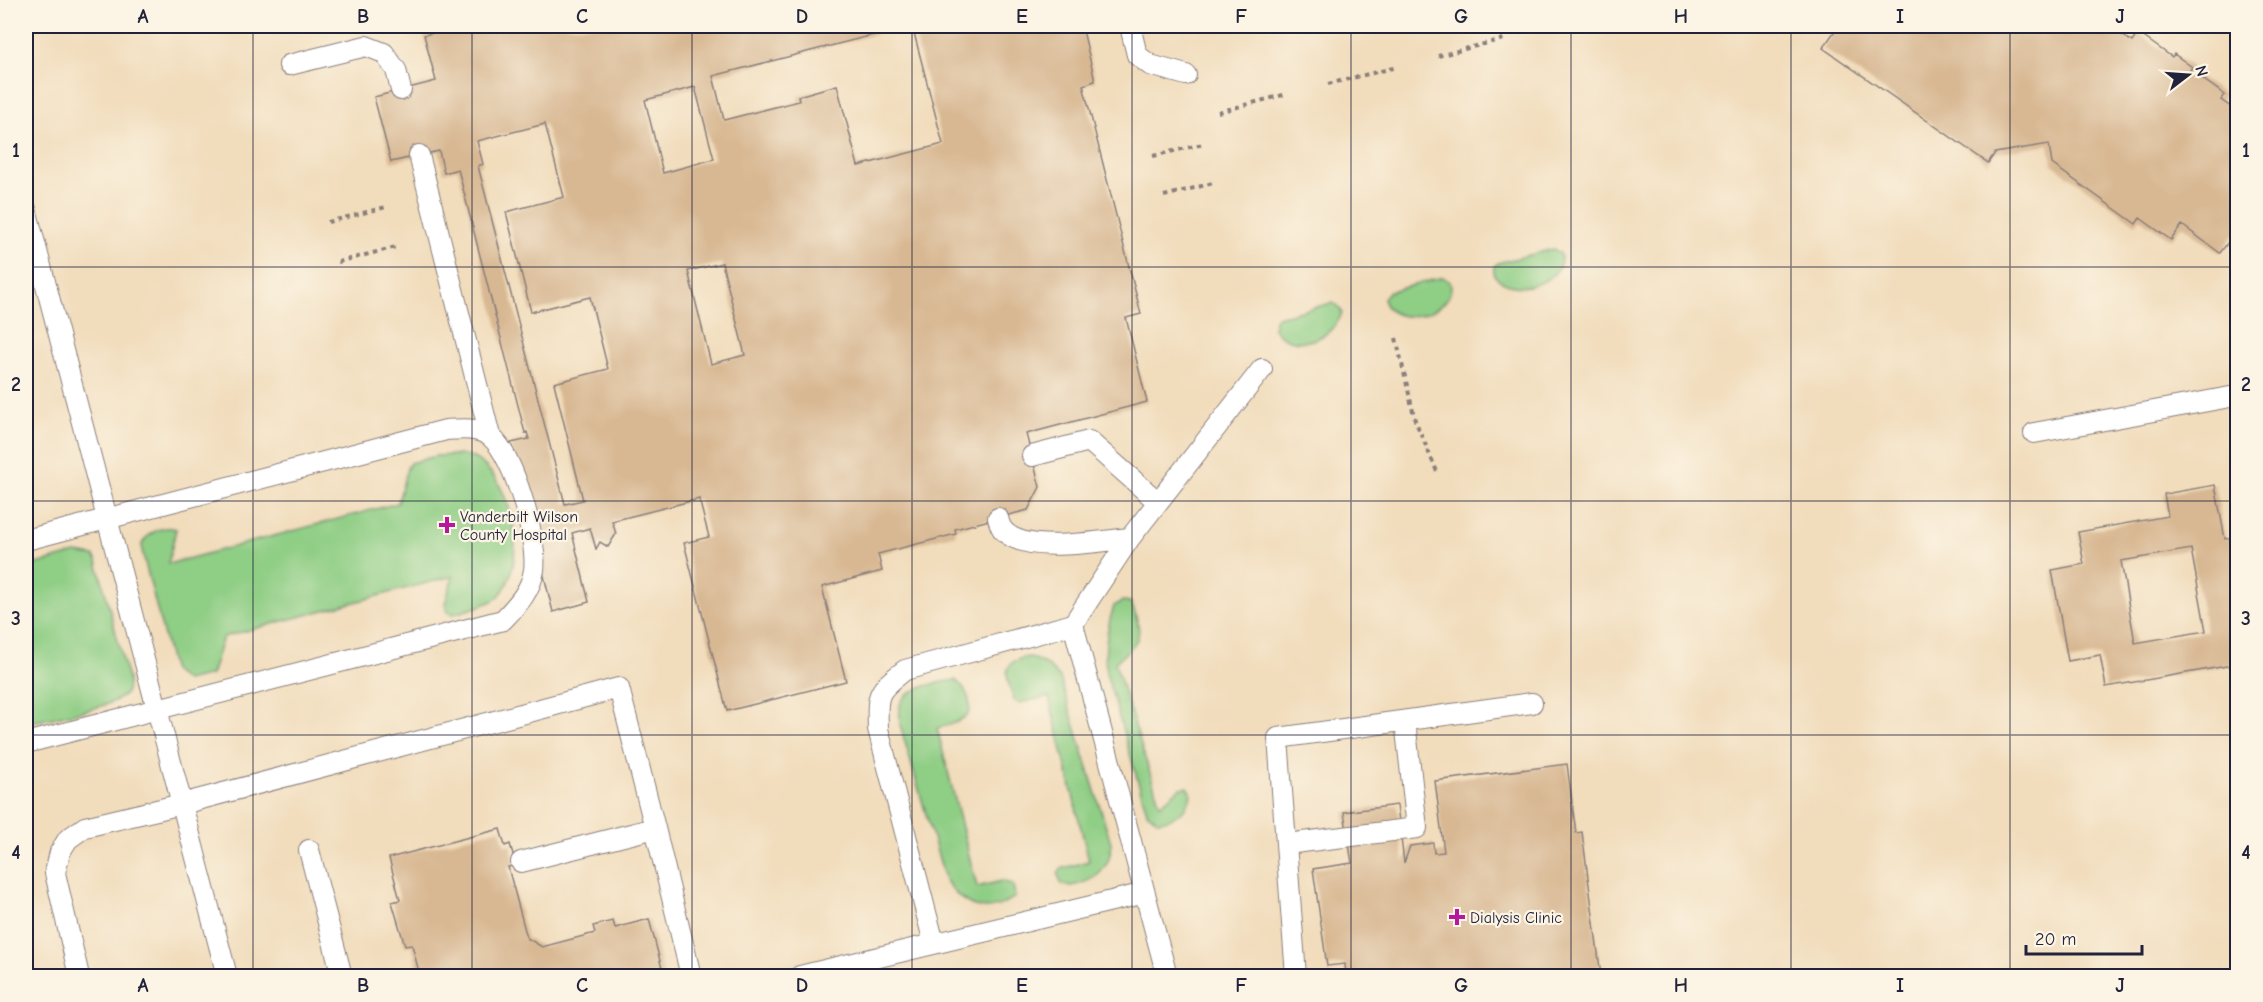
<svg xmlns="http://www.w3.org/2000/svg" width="2263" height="1002" font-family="'Comic Neue',sans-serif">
<rect width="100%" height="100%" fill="#fcf5e5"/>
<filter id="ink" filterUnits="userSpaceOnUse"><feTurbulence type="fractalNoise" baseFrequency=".0167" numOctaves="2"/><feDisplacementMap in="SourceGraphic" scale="12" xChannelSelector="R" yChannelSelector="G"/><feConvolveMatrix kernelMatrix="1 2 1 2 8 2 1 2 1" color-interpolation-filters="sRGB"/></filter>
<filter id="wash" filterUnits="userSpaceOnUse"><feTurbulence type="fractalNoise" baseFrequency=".008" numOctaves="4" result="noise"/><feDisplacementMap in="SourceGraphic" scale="24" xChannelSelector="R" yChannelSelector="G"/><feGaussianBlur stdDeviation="1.35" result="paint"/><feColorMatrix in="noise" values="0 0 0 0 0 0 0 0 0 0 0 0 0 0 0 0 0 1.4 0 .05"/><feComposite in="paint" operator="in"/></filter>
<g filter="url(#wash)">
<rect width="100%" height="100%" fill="#f1dcbb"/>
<path fill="#8fce85" stroke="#587860" stroke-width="1.5" d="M1553,249L1560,253C1568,281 1514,300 1494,275V266L1498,263Z
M1443,277L1450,282C1459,313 1389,332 1383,298L1388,292Z
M1332,303L1337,305L1342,312C1334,340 1293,353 1274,329V320L1278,317Z
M455,455C459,455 465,455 469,456C513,473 531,565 497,598C488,605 469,609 458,613L452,614L447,612L445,604L453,576L223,637L211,675L186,681L173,671L142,551V544C148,532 163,525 176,529L168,564L398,503L407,468L410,463L436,456Z
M76,553L94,556L97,561L128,679C128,683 128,689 126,693C115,708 45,719 26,723V567Z
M1123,601L1130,602C1134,608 1135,614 1137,620C1144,643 1129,648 1115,663L1160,805L1180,788L1188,787L1191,792C1191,809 1174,820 1158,821L1147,812L1106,673C1104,649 1106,629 1114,606Z
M1029,657L1047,665L1060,678L1111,843C1112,864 1099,879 1079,884C1072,886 1067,888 1061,884L1058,873L1061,869L1089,861L1049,697L1018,703L1014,700C1007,679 998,661 1029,657Z
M956,680C967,690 973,701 968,715L957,722L937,728L977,887L1002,881L1013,885L1015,897C986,918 962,907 945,879L900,725C900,719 899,711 900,705C905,687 940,682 956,680Z"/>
<g id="blocks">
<path fill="#d8b893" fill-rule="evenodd" d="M463,26H874L877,34L713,76L724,120L799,101L798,96L837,85L858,166L943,144L913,29L928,26H1082L1095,81L1083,85L1141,314L1126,318L1147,402L1026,434L1040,487L1028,510L955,529L956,534L878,554L882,571L822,587L846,681L727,711L684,543L709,537L699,499L612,521L616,534L608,547L600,542L596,549L590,528L572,533L589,602L553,612L511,443L529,439L527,432L525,433L458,169L444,173L439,151L391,162L374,97L436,81L424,35ZM695,87L714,159L663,173L645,100ZM545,124L564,197L506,212L531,312L590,297L608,369L554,383L583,500L565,504L478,166L483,164L477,141ZM722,263L745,355L711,364L688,271Z
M1838,26H2109L2132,42L2138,33L2172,57L2174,54L2192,67L2190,70L2225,95L2221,100L2238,112V229L2220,253L2182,225L2171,240L2140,218L2136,224L2052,164L2049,144L1995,153L1988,163L1823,48Z
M2215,485L2225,539L2238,537V664L2106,687L2100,655L2068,661L2052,570L2084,564L2078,532L2168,516L2164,494ZM2191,549L2206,631L2135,643L2121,561Z
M1567,764L1576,833L1582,832L1601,976H1346L1345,964L1327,966L1313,869L1352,863L1344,812L1397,805L1404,863L1410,846L1433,843L1434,853L1444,852L1435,781Z
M500,829L505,846L510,844L516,865L508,867L527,938L542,947L595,933L593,926L613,921L615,928L649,919L664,976H420L412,945L405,946L392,902L400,900L389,858Z"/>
</g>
</g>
<g filter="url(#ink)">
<use href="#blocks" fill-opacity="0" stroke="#8a7f7b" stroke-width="1.5"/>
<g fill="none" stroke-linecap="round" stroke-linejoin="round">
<g stroke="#8a7f7b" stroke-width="22">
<path id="lane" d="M1130,26L1137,55L1150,65L1186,75
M289,65L366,46L384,53L396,70L401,90
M419,155L490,436
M26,209L227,976
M2034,433L2230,397L2238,398
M1032,456L1089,441L1158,502
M998,518C999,522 1001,528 1004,531C1026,555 1099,541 1130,538
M26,540L446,430C460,429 479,427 491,437C514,456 538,540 534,570C531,591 517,605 503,620L26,743
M655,828L691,976
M1286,844L1417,828L1405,721
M309,850L342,976
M934,943L878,729C877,693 876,692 905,670L1073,624
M79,976L55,873L60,852L68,839L85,827L182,804L619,688L655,828L521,862
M800,976L1145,893
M1167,976L1073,624L1130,538L1262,369
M1296,976L1278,738L1532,703"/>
</g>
<path stroke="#8a7f7b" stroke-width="4" stroke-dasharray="4.5 4.5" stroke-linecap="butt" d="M1438,56L1507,38
M1328,84L1397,67
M1218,112L1287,94
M1153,156L1203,144
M1164,196L1213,183
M328,222L386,207
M338,262L396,247
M1396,338L1415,420L1438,474"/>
<use href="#lane" stroke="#fff" stroke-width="20"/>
</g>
</g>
<path fill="none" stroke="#22223b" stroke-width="1.5" stroke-opacity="0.55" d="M253,26V976M472,26V976M692,26V976M912,26V976M1132,26V976M1351,26V976M1571,26V976M1791,26V976M2010,26V976M26,267H2238M26,501H2238M26,735H2238"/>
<g fill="#b5179e" stroke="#fcf5e5" stroke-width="2">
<path d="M444 516h6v6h6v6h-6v6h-6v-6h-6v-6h6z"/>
<path d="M1454 908h6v6h6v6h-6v6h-6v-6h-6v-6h6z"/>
</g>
<g text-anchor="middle" stroke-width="4.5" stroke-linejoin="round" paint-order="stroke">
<g font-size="16" fill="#22223b" stroke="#fcf5e5" text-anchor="start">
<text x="460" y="522">Vanderbilt Wilson<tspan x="460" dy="18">County Hospital</tspan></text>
<text x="1470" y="923">Dialysis Clinic</text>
</g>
</g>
<rect width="2263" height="1002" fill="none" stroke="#fcf5e5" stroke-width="66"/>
<g transform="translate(2188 75) rotate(73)" stroke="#fcf5e5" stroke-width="4.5" paint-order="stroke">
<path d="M0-4.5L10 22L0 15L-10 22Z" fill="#22223b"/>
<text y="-9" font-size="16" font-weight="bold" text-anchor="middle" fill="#22223b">N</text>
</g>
<path d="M2026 945v9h116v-9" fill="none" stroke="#22223b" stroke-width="3"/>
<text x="2035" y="945" font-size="18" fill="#22223b" stroke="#fcf5e5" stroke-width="4.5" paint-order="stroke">20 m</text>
<rect x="33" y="33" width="2197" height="936" fill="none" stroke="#22223b" stroke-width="2"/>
<g font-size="20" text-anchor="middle" font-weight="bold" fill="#22223b">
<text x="143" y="23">A</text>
<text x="363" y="23">B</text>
<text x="582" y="23">C</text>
<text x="802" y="23">D</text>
<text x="1022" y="23">E</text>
<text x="1241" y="23">F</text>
<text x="1461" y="23">G</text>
<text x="1681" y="23">H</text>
<text x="1900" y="23">I</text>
<text x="2120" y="23">J</text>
<text x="16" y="157">1</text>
<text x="2246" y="157">1</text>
<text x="16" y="391">2</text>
<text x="2246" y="391">2</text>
<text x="16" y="625">3</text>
<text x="2246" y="625">3</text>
<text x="16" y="859">4</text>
<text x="2246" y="859">4</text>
<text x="143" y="992">A</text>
<text x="363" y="992">B</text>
<text x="582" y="992">C</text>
<text x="802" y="992">D</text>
<text x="1022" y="992">E</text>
<text x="1241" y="992">F</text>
<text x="1461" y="992">G</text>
<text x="1681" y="992">H</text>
<text x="1900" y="992">I</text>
<text x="2120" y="992">J</text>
</g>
</svg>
